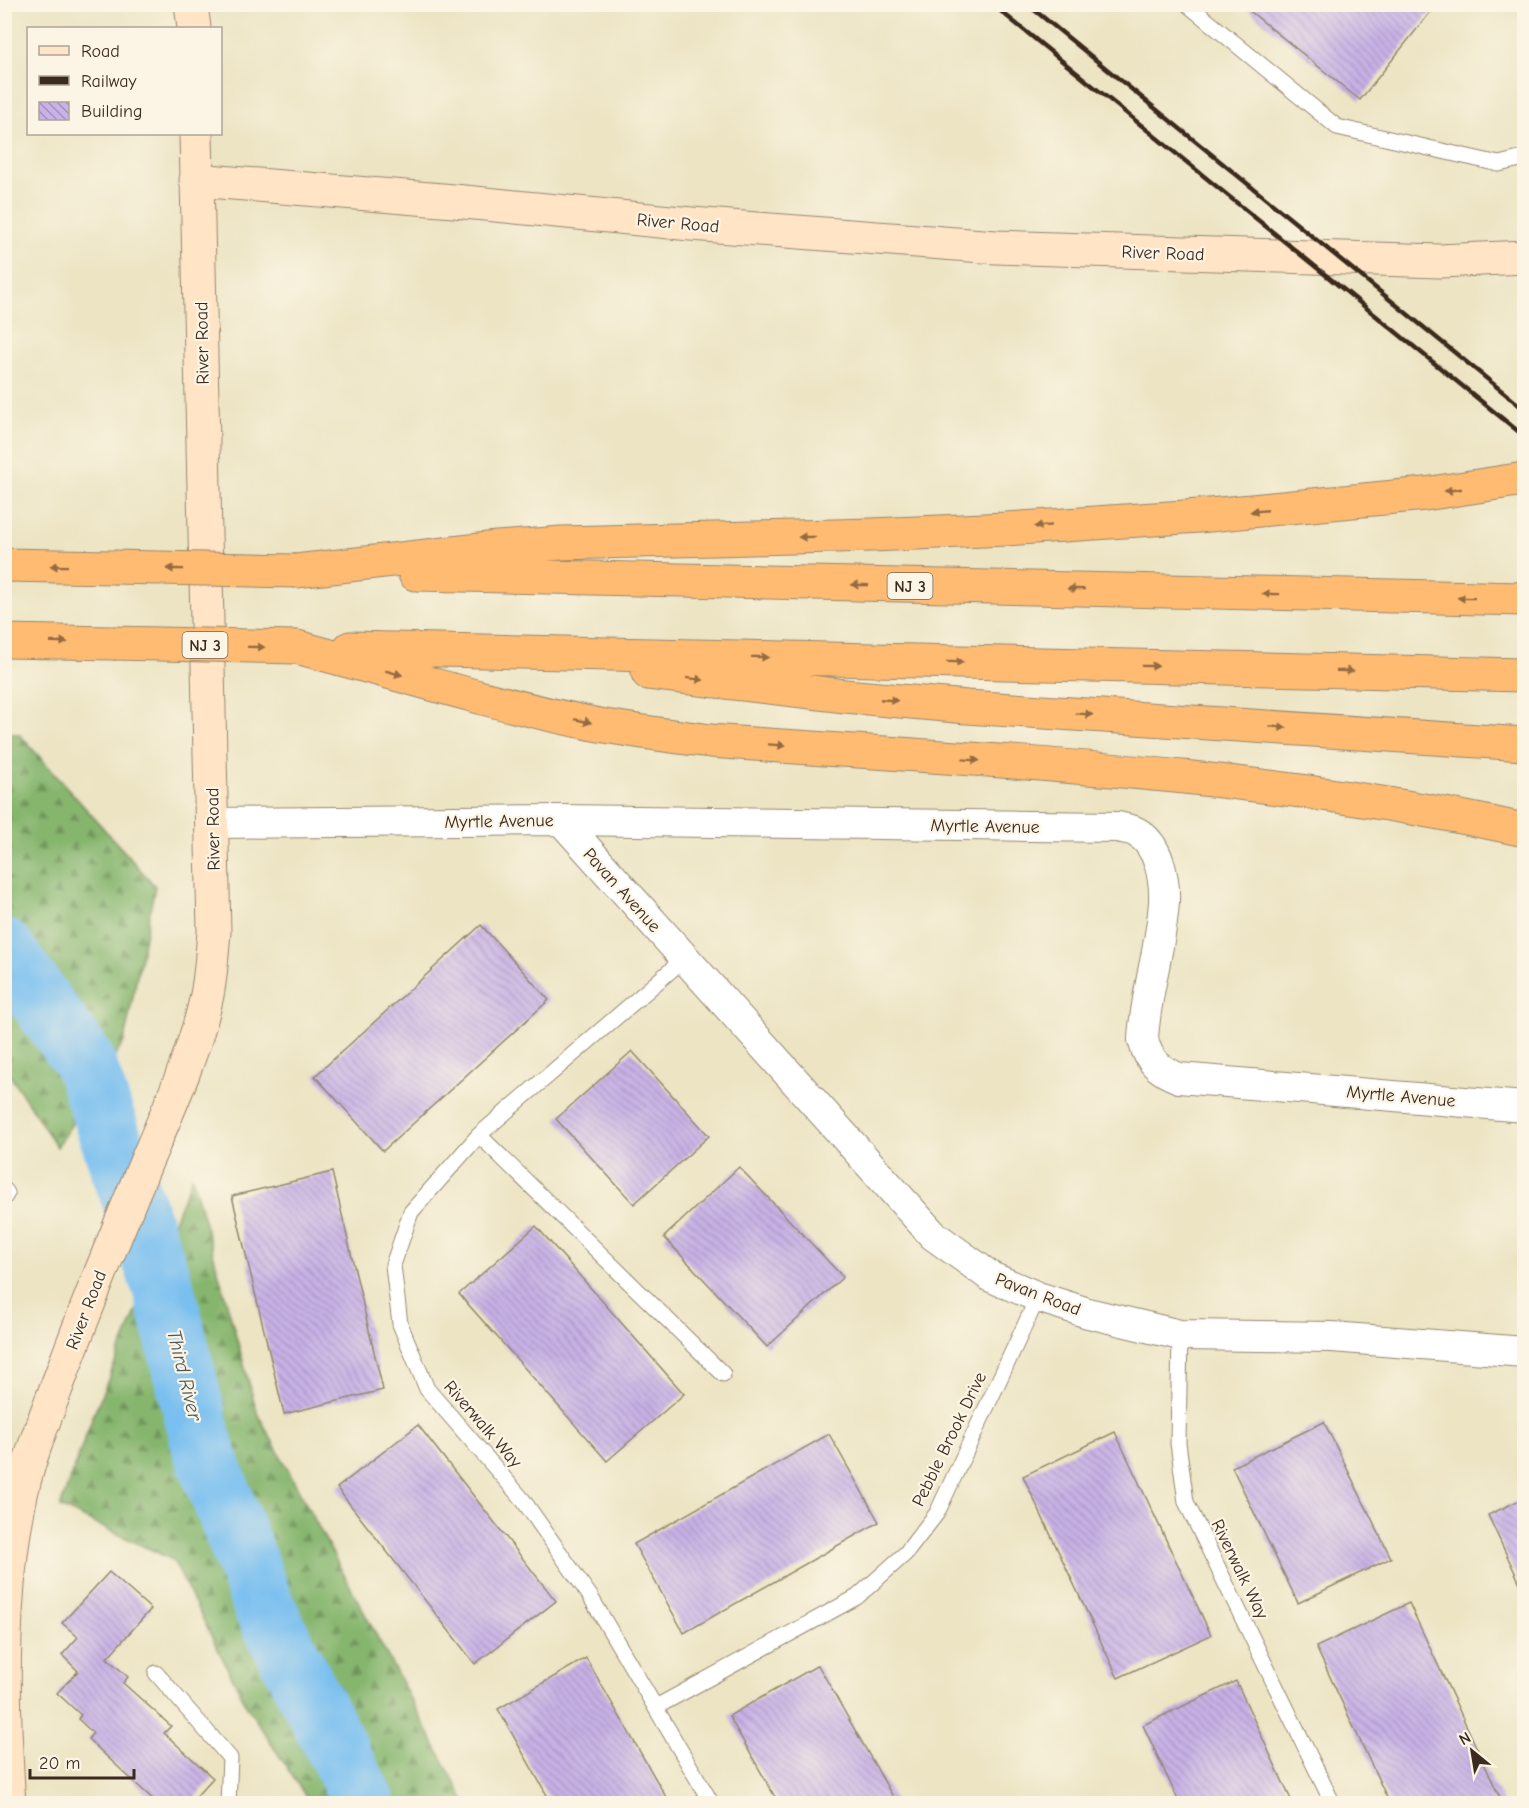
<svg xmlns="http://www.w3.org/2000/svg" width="1529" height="1808" font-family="'Comic Neue',sans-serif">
<defs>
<pattern id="forest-firs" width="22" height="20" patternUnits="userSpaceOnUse" patternTransform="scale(1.5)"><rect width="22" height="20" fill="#86b66e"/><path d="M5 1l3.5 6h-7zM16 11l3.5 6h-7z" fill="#6f945a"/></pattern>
<pattern id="building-back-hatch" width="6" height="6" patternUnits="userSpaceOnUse" patternTransform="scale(1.5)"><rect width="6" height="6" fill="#c8b2e7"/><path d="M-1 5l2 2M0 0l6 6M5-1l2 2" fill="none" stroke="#a491bb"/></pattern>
</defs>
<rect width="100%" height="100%" fill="#fcf5e5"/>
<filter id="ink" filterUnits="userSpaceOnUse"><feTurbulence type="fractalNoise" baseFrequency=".0167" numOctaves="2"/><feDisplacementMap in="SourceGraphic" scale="12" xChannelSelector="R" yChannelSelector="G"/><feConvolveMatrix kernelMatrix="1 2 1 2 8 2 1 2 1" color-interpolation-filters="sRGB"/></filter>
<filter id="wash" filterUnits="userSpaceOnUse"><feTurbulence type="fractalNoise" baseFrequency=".008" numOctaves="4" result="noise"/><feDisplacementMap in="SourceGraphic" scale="24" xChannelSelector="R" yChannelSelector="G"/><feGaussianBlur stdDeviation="1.35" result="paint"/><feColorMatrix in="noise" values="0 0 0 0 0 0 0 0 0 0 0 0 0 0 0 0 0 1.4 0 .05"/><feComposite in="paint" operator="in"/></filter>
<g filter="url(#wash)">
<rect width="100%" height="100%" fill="#ece4c3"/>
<path fill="url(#forest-firs)" stroke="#607046" stroke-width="1.5" d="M5,733L19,734L155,886L124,1042L57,1147L5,1068Z
M192,1177L257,1412L466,1803H310L246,1705L173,1560L60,1507L93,1416Z"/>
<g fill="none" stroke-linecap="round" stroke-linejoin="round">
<path stroke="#79bff0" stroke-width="62" d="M4,950L84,1061L164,1290L203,1448L264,1607L365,1804"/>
</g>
<g id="blocks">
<path fill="url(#building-back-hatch)" d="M1241,4H1437L1360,100Z
M481,925L549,1000L383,1151L315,1076Z
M632,1051L709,1136L634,1204L556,1119Z
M739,1167L843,1277L767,1347L664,1237Z
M332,1172L383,1390L284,1414L232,1196Z
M536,1226L684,1394L607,1461L459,1294Z
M1324,1422L1391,1558L1298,1603L1232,1467Z
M418,1425L556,1601L475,1664L337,1488Z
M1115,1432L1211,1635L1118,1678L1023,1476Z
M829,1434L879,1522L684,1633L634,1544Z
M1524,1498V1592L1488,1515Z
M109,1572L151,1609L107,1658L128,1677L123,1683L171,1726L164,1733L213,1778L189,1804H158L88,1739L93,1733L78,1719L81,1715L57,1693L78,1671L62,1655L78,1637L62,1623Z
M1409,1603L1503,1804H1390L1316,1647Z
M586,1658L670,1804H552L498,1709Z
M818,1665L897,1804H779L729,1716Z
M1236,1681L1293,1804H1180L1143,1725Z"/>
</g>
</g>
<g filter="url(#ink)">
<use href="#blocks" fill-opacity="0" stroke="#948770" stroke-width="1.5"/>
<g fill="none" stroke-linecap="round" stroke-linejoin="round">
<g stroke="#948770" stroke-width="17">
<path id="lane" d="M1187,4L1337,127L1499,164L1524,158
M684,959L479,1135L411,1212L393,1265L400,1324L427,1389L523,1500L590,1596L712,1804
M479,1135L723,1374
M4,1189L7,1193L4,1198
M1180,1335L1178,1443L1186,1502L1333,1804
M156,1673L230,1758L228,1804
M656,1707L857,1597L906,1553L937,1513L1038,1297"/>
</g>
<g stroke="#948770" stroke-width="32">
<path id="street" d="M561,820L933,1235L991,1277L1038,1297L1088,1313L1180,1335L1332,1337L1524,1352
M213,823L561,820L1118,827C1124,829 1132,829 1136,832C1159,844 1165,879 1164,902C1161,949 1145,994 1143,1040C1149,1061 1158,1070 1179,1078L1524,1107"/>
</g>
<g stroke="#948770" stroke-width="35">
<path id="secondary" d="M191,4L194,28
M196,180L454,201L691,224L996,247L1440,261L1524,257
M9,1804C2,1705 0,1587 22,1490C31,1452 46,1415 60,1378C87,1305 116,1234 146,1162C168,1111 196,1049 207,995C211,975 212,953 214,932L196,134"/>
</g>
<g stroke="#948770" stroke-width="35">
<path id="highway" d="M4,565L113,567
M296,571L497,548L561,543L872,535L1006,529L1199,516L1425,494L1524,479
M415,574L1524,599
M4,641L113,643
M297,647C394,673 491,703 589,723C630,731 671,736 711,741C983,761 1258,771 1524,830
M350,648L1524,675
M648,673L845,696L967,707L1524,744"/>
</g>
<use href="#lane" stroke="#fff" stroke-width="15"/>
<use href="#street" stroke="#fff" stroke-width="30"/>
<use href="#secondary" stroke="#ffe4c6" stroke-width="33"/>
<use href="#highway" stroke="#ffbb71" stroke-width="33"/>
<path stroke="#3b2a1e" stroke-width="4.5" d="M992,4L1524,436
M1027,4L1524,409"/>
<g stroke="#948770" stroke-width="35" stroke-linecap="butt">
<path id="highway-bridge" d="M113,567L296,571
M113,643L297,647"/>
</g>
<use href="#highway-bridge" stroke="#ffbb71" stroke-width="33"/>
</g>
<defs><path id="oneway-solid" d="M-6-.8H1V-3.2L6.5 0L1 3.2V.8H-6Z" transform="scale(1.5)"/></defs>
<g fill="#936b43">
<use href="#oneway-solid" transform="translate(1453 490) rotate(172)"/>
<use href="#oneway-solid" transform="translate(1259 511) rotate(175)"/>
<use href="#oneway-solid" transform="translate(1043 526) rotate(176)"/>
<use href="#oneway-solid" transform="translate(807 537) rotate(179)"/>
<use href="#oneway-solid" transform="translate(59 566) rotate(-179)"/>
<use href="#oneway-solid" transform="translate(175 569) rotate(-179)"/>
<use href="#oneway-solid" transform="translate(860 585) rotate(-179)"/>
<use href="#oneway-solid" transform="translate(1076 589) rotate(-179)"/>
<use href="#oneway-solid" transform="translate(1271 594) rotate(-179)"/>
<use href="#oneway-solid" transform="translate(1466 598) rotate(-179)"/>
<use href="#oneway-solid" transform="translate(59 642) rotate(1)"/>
<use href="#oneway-solid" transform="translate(256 647) rotate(1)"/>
<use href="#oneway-solid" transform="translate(760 657) rotate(1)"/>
<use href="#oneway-solid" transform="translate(955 662) rotate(1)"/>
<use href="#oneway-solid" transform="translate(1150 666) rotate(1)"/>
<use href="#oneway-solid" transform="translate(1345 671) rotate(1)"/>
<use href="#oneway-solid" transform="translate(394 673) rotate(15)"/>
<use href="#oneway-solid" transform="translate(695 679) rotate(7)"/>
<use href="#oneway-solid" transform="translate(889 700) rotate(5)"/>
<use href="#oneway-solid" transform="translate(1084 714) rotate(4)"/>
<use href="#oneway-solid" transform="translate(583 721) rotate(12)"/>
<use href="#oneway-solid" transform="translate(1278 727) rotate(4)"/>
<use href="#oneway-solid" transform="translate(777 745) rotate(4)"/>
<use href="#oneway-solid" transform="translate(971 760) rotate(4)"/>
</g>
</g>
<g text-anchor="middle" stroke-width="4.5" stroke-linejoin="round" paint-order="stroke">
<g fill="#fcf5e5" stroke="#75675a" stroke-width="1.5">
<rect x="887.5" y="573" width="45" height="26" rx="4.5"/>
<rect x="182.5" y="632" width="45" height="26" rx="4.5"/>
</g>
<g font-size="16" font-weight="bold" fill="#3b2a1e">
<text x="910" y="592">NJ 3</text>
<text x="205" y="651">NJ 3</text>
</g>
<g font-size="18" fill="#3b2a1e" stroke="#fcf5e5">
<text transform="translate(678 223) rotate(5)" y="6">River Road</text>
<text transform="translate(1163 253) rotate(2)" y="6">River Road</text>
<text transform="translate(202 343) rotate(-91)" y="6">River Road</text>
<text transform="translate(499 821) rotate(-1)" y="6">Myrtle Avenue</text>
<text transform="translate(985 826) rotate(1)" y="6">Myrtle Avenue</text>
<text transform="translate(213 829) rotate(-91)" y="6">River Road</text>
<text transform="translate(622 890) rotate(48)" y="6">Pavan Avenue</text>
<text transform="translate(1401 1096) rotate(5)" y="6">Myrtle Avenue</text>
<text transform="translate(1038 1294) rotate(21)" y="6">Pavan Road</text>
<text transform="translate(86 1310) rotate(-69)" y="6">River Road</text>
<text transform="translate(483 1424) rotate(49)" y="6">Riverwalk Way</text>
<text transform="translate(949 1439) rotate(-64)" y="6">Pebble Brook Drive</text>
<text transform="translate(1240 1569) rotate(64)" y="6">Riverwalk Way</text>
</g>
<g font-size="20" font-style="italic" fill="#4e575d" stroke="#fcf5e5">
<text transform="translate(185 1375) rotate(76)" y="7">Third River</text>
</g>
</g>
<rect width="1529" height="1808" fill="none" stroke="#fcf5e5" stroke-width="24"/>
<rect x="27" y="27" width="195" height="108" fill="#fcf5e5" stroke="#afa495" stroke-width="1.5"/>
<rect x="39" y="46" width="30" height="9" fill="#ffe4c6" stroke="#afa495" stroke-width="1.5"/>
<text x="81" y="57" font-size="18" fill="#3b2a1e">Road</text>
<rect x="39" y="76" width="30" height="9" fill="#3b2a1e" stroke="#afa495" stroke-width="1.5"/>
<text x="81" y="87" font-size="18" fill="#3b2a1e">Railway</text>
<rect x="39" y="102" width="30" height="18" fill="url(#building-back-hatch)" stroke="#afa495" stroke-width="1.5"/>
<text x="81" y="117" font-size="18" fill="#3b2a1e">Building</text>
<g transform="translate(1472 1751) rotate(330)" stroke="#fcf5e5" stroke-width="4.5" paint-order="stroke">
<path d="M0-4.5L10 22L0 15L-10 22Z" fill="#3b2a1e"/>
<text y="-9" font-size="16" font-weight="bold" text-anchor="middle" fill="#3b2a1e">N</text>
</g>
<path d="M30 1769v9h104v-9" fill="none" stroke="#3b2a1e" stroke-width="3"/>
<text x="39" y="1769" font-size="18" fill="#3b2a1e" stroke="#fcf5e5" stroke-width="4.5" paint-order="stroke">20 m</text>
</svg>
